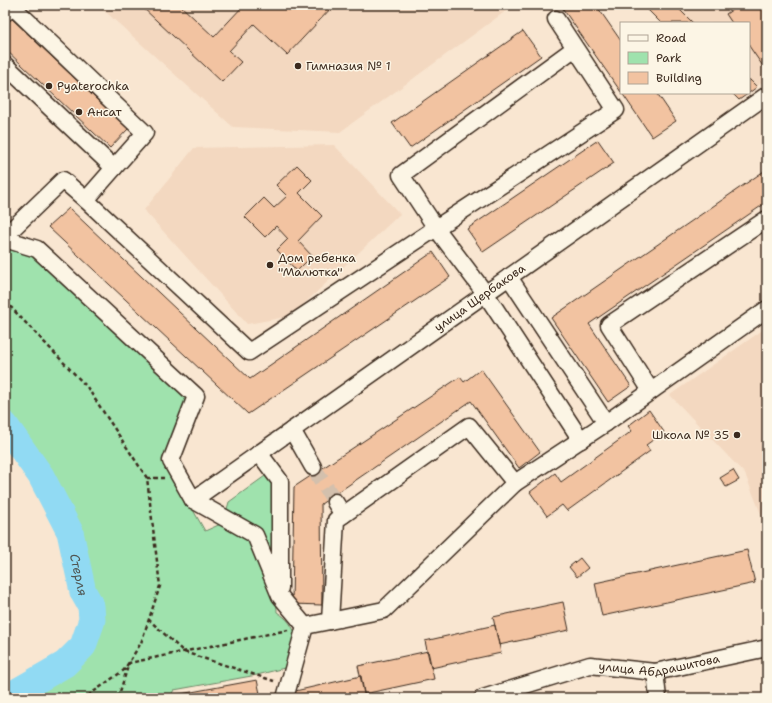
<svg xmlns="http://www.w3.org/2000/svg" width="772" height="703" font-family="'Shantell Sans',sans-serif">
<rect width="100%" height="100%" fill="#f9e6d1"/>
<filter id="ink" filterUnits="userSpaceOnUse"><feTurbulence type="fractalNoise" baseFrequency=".025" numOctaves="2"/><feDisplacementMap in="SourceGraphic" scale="8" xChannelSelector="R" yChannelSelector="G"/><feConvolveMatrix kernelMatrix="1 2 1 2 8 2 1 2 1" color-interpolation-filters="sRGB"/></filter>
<g filter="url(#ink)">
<path fill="#f3d8c0" d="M98,5H514L340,132L233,127Z
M643,5H767V79L749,92V23H661Z
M334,145L400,214L291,316L247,324L144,210L194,148Z
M767,327V529L745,474L670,395Z"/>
<path fill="#9fe2ad" stroke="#6d8666" d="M5,247L33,253L188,395L165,461L205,531L223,523L229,502L265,476L275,488L274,544L277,612C298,625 297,641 300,664L257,675L174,690L169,698H20L70,670L92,646L101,613L89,585L78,530L57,488L5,412Z"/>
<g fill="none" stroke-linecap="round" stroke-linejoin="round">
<path stroke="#91daf3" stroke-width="27" id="s1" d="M5,425L41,476L70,532L83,592L91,606L92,620L83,646L65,664L6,698"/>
</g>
<path fill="#f2c3a1" stroke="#3b2a1e" d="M140,5H180L214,37L244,5H334L287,55L254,24L229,51L241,62L222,82Z
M569,5H596L621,41V92L563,9Z
M643,5H675L693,23H661Z
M739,5H767V72L749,46V23H732L726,14Z
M11,18L128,129L110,148L5,49V24Z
M523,31L541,56L410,148L392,123Z
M749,79L757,87L749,93Z
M622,93H657L676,121L652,137Z
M732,93H749L739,100Z
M598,140L614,163L483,252L467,229Z
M297,165L312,180L299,193L322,216L298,241L312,256L297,271L277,250L288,239L276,226L265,237L245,217L264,198L274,208L287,196L276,185Z
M767,169V202L589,324L631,386L608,402L551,318Z
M69,208L250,379L433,252L450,277L248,414L48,227Z
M481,369L540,452L519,468L471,401L321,504L322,605L292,604L294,487L460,377L464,382Z
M649,410L664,432L646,445L650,451L567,511L562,505L547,516L530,492L555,473L561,482L632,431L628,426Z
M733,470L739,480L726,487L720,478Z
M747,550L755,583L602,616L595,583Z
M580,558L588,568L577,577L569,567Z
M563,602L569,630L499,645L493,617Z
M495,625L501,653L431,668L425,641Z
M428,651L434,679L364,694L358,666Z
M361,676L365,698H292L291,692Z
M257,680L261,698H173L175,695Z"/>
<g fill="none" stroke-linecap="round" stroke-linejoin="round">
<path stroke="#d3c0ad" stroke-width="16" stroke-dasharray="16 8" stroke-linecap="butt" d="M313,467L335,502"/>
<g stroke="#3b2a1e" stroke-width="19">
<g id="minor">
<path d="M5,13L13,7L145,133L114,168"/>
<path d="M556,19L616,110L436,228L401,175L575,48"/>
<path d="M5,65L114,168L86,200L63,180L5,236"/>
<path d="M86,200L249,352L436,228L485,293L581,440"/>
<path d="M5,239L37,249L196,396L171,461L193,500L255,535L280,596L305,626L285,698"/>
<path d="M509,277L606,423"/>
<path d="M651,391L609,325L767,219"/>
<path d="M292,430L313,467"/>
<path d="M259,453L280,481V588"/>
<path id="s2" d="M193,500L767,95"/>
<path d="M335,502L343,515"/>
<path d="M330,621L336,520L469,426L515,483"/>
<path d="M305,626L384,610L515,483L606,423L767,309"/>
<path d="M655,672L658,698"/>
<path id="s3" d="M483,698L590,665L655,672L767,648"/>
</g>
</g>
<path stroke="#3b2a1e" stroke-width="2.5" stroke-dasharray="4 3" stroke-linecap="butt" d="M5,301L87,387L147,478L160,586L141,643L124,670L85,698
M147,478H164
M148,619L184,652L274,681
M118,698L129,663L288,630"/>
<use href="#minor" stroke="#fcf5e5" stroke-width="16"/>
</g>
</g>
<g fill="#3b2a1e" stroke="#fcf5e5" stroke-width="1.5">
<circle cx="298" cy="66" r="4"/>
<circle cx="49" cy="86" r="4"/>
<circle cx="79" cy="112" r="4"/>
<circle cx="270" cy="265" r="4"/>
<circle cx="737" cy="435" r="4"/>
</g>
<g text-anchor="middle" stroke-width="3" stroke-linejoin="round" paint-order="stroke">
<g font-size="12" fill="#3b2a1e" stroke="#fcf5e5" text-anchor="start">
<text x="306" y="70">Гимназия № 1</text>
<text x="57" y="90">Pyaterochka</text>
<text x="87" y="116">Ансат</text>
<text x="278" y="262">Дом ребенка<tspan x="278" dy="14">"Малютка"</tspan></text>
<text x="729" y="439" text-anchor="end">Школа № 35</text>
</g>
<g font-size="12" fill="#3b2a1e" stroke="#fcf5e5">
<text dy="4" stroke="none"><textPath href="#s2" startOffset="351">улица Щербакова</textPath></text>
<text dy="4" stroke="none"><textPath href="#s3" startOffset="182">улица Абдрашитова</textPath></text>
</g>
<g font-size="13" font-style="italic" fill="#505653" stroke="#fcf5e5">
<text dy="5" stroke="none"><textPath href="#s1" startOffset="169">Стерля</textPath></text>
</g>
</g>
<rect width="772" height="703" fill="none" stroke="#fcf5e5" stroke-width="20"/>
<rect x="10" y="10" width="752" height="683" fill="none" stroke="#3b2a1e" stroke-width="1.5" filter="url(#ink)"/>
<rect x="620" y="22" width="130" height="72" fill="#fcf5e5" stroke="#afa495"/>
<rect x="628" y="35" width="20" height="6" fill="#fcf5e5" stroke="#afa495"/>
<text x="656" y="42" font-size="12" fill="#3b2a1e">Road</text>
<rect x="628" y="52" width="20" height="12" fill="#9fe2ad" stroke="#afa495"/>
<text x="656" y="62" font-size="12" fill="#3b2a1e">Park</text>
<rect x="628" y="72" width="20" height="12" fill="#f2c3a1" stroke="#afa495"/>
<text x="656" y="82" font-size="12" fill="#3b2a1e">Building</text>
</svg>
